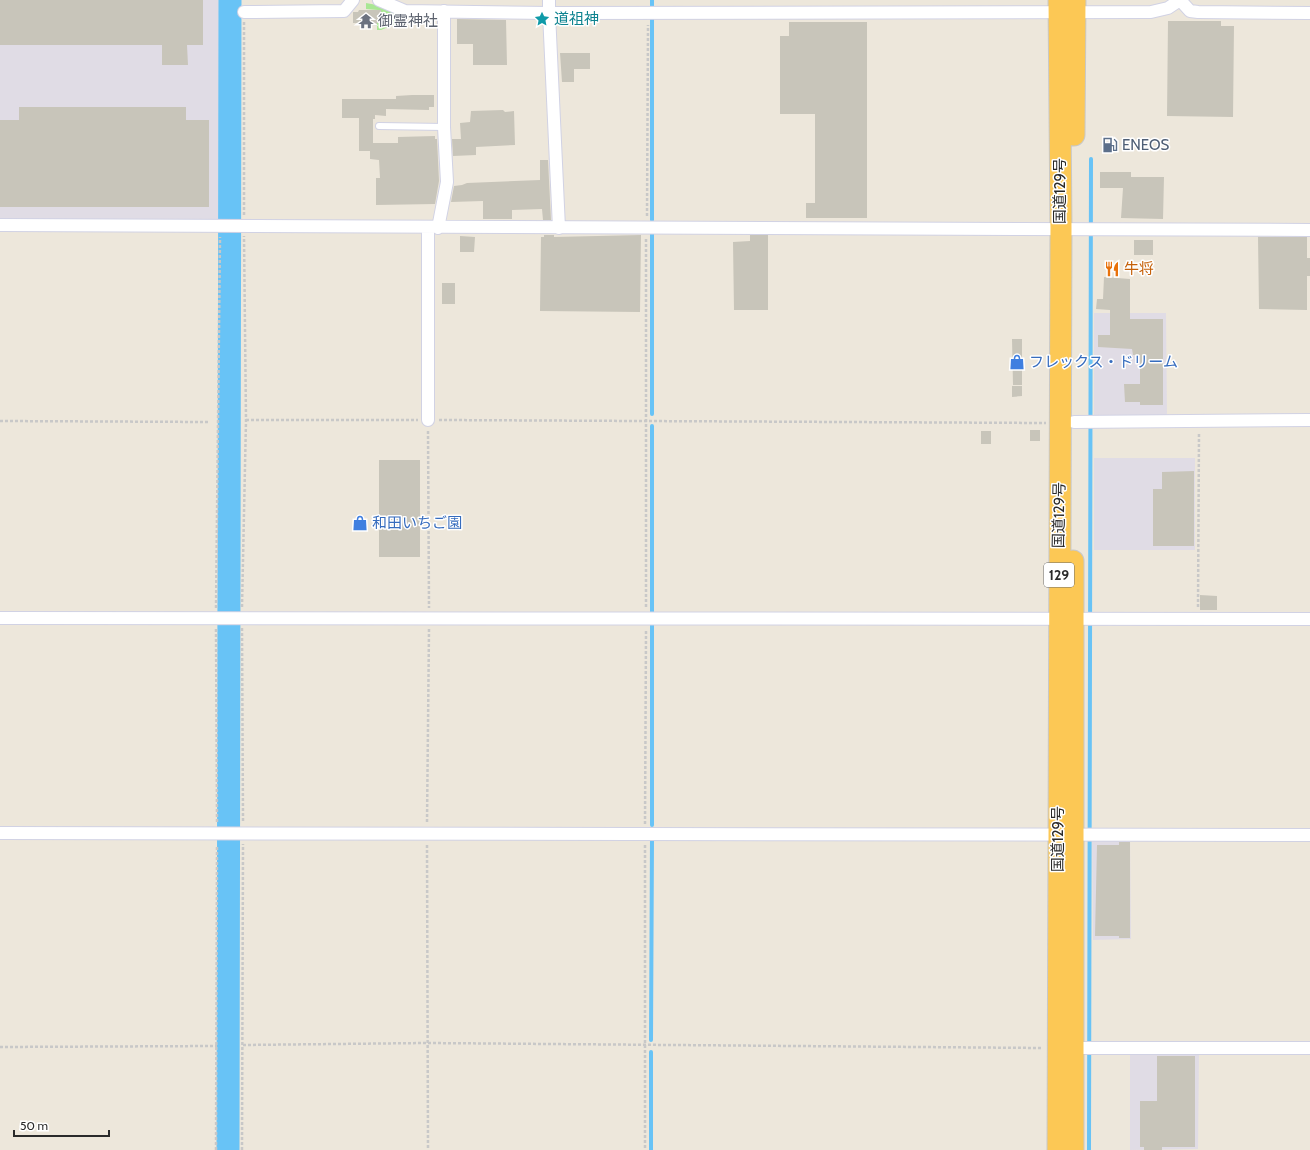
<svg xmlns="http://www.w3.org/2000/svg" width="1310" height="1150" font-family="Cabin,'Noto Sans JP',sans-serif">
<rect width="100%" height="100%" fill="#ede7db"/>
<path fill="#e0dce5" d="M0,0H240V222L0,221Z
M1094,313H1166L1167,417L1162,415H1094Z
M1094,458H1195V550H1094Z
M1092,837H1130L1131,939L1093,940Z
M1130,1050L1199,1051L1198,1149L1130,1150Z"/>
<path fill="#a9e794" d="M366,3L382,6L403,17V21L381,30H377V23H381V13H378V10L366,9Z"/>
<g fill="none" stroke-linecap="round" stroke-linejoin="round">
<path stroke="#68c3f6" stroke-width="4" d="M652,220V0
M652,414V233
M652,825V426
M651,1040L652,838
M651,1052V1150
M1089,1150L1091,159"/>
<path stroke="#68c3f6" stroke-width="23" d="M228,1150L230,0"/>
</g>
<path fill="#c8c5ba" d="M0,0H203V45H187L188,65H162V45H0Z
M359,10H381V23H377V26L358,25V23H353V12H358Z
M457,19L506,20L507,65H473V44H457Z
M1168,21H1221V26H1234L1233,117L1167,116Z
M789,22H867V218H806V203H815V114H780V36H789Z
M560,53H590V69H574V82H562Z
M412,95H434V107H429V110L386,109V116L375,115V119H373V143H398V137L435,136V139H437L439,181L435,204L376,205V178H380L379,160L370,159V151H359V118H342V99H396V96Z
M19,107H186V120H209V207H0V120H19Z
M503,110L505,112L514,111L515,145L476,147V155L453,156L452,139H461L460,123L470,122L471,111Z
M540,160H548L551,220H543L542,209L512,210V219H483V201L451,202L454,186L462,185L467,183L540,180Z
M1100,172H1131V177H1164L1163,219L1121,218L1123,188H1100Z
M544,235H554V237L641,235L640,312L540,311L541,237H544Z
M750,235H768V310H734L733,242L750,241Z
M460,236L475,237L474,252H460Z
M1258,237H1307V258H1310V276H1307V310L1259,309Z
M1134,240H1153V255H1134Z
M1104,277L1130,279V319H1163V405H1140V402H1125L1124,384H1140V355H1133L1132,349L1098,347V335H1110V310L1096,309L1097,299H1103Z
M442,283H455V304H442Z
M1012,339H1022V385H1013Z
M1012,386H1022V396L1012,397Z
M1030,430H1040V441H1030Z
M981,431H991V444H981Z
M379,460H420V557H379Z
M1194,471V546H1153V489H1162V472Z
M1200,595L1217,596V610H1200Z
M1119,842H1130V938H1119V936H1095L1097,845H1119Z
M1157,1056H1195V1147H1162V1150H1144V1147H1140V1101H1157Z"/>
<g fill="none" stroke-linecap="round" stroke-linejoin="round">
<g stroke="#d1d2e4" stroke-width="8">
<path id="service" d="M379,126L444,127"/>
</g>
<g stroke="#d1d2e4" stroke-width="14">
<path id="minor" d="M379,0L405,11L549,13V0
M1180,0L1190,11L1198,12L1310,13
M244,12L344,11L353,0
M0,225L1310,230
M428,228V420
M438,228L447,182L444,127V11
M559,228L549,13L1151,12L1168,8L1180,0
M1074,422L1310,420
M0,618L1310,619
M0,833L1310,835
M1073,1048H1310"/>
</g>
<g stroke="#c8c8c8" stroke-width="23">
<path id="trunk" d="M1074,135L1075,0
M1058,1150L1061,228L1059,0
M1073,1150V561"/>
</g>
<path stroke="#c8c8c8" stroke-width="2.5" stroke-dasharray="3 2" stroke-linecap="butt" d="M244,22V215
M647,216L648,25
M646,239V608
M246,420H418
M439,420L1046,423
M0,421L209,422
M428,431L429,608
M242,607L246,420L244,236
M1198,607L1199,432
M216,608L220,237
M242,628L243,821
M216,629L217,822
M427,822L429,629
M645,824L646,631
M427,845L428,1150
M645,845V1150
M243,1045L427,1043L1042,1048
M0,1047L217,1046
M216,1150L217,845
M242,1150L243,844"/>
<use href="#service" stroke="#fff" stroke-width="6"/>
<use href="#minor" stroke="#fff" stroke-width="12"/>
<use href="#trunk" stroke="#fcc855" stroke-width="21"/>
</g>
<defs>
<g id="sight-bare" transform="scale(1.2)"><path d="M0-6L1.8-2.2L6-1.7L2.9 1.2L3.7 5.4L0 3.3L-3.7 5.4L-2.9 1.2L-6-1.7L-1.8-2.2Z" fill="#0f9aa8" stroke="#fff" stroke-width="2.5" paint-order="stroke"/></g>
<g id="temple-bare" transform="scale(1.2)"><path d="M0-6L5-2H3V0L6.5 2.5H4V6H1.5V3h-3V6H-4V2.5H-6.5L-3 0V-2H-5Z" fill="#6b7280" stroke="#fff" stroke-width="2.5" paint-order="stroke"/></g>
<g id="fuel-bare" transform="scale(1.2)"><path d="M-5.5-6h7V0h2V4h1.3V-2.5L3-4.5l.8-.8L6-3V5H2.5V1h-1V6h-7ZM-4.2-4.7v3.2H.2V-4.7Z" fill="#5c6f8a" stroke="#fff" stroke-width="2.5" paint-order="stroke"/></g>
<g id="restaurant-bare" transform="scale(1.2)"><path d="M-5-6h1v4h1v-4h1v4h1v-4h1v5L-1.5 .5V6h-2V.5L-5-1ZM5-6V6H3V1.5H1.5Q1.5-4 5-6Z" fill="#e8710a" stroke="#fff" stroke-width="2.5" paint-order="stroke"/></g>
<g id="shop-bare" transform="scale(1.2)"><path d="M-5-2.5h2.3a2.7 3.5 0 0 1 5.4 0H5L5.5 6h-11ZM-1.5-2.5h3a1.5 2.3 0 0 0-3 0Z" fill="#3f7fe0" stroke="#fff" stroke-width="2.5" paint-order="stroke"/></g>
</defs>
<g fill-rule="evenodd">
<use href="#sight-bare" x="542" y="19"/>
<use href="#temple-bare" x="366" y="21"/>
<use href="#fuel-bare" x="1110" y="145"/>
<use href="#restaurant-bare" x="1112" y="269"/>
<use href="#shop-bare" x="1017" y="362"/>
<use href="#shop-bare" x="360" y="523"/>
</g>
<g text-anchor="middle" stroke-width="3" stroke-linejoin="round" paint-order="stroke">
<rect fill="#fff" stroke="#6a6a6a" stroke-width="1" x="1044" y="563" width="30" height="24" rx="3"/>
<g font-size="14" font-weight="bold" fill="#2a2a2a">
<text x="1059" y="580">129</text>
</g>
<g font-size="15" fill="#0d838f" stroke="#fff" text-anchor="start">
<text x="554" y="24">道祖神</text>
</g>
<g font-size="15" fill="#5b616d" stroke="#fff" text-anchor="start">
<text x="378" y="26">御霊神社</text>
</g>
<g font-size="15" fill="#4e5e75" stroke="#fff" text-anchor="start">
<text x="1122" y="150">ENEOS</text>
</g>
<g font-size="15" fill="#2a2a2a" stroke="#fff">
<text transform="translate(1060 191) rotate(-90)" y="5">国道129号</text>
<text transform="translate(1059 515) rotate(-89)" y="5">国道129号</text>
<text transform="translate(1058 839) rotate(-90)" y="5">国道129号</text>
</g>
<g font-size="15" fill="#c56008" stroke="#fff" text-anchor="start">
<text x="1124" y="274">牛将</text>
</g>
<g font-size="15" fill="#366cbe" stroke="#fff" text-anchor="start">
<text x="1029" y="367">フレックス・ドリーム</text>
<text x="372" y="528">和田いちご園</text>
</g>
</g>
<path d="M14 1130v6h95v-6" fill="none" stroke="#2a2a2a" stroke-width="2"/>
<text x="20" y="1130" font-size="12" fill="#2a2a2a" stroke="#ffffff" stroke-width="3" paint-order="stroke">50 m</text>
</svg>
